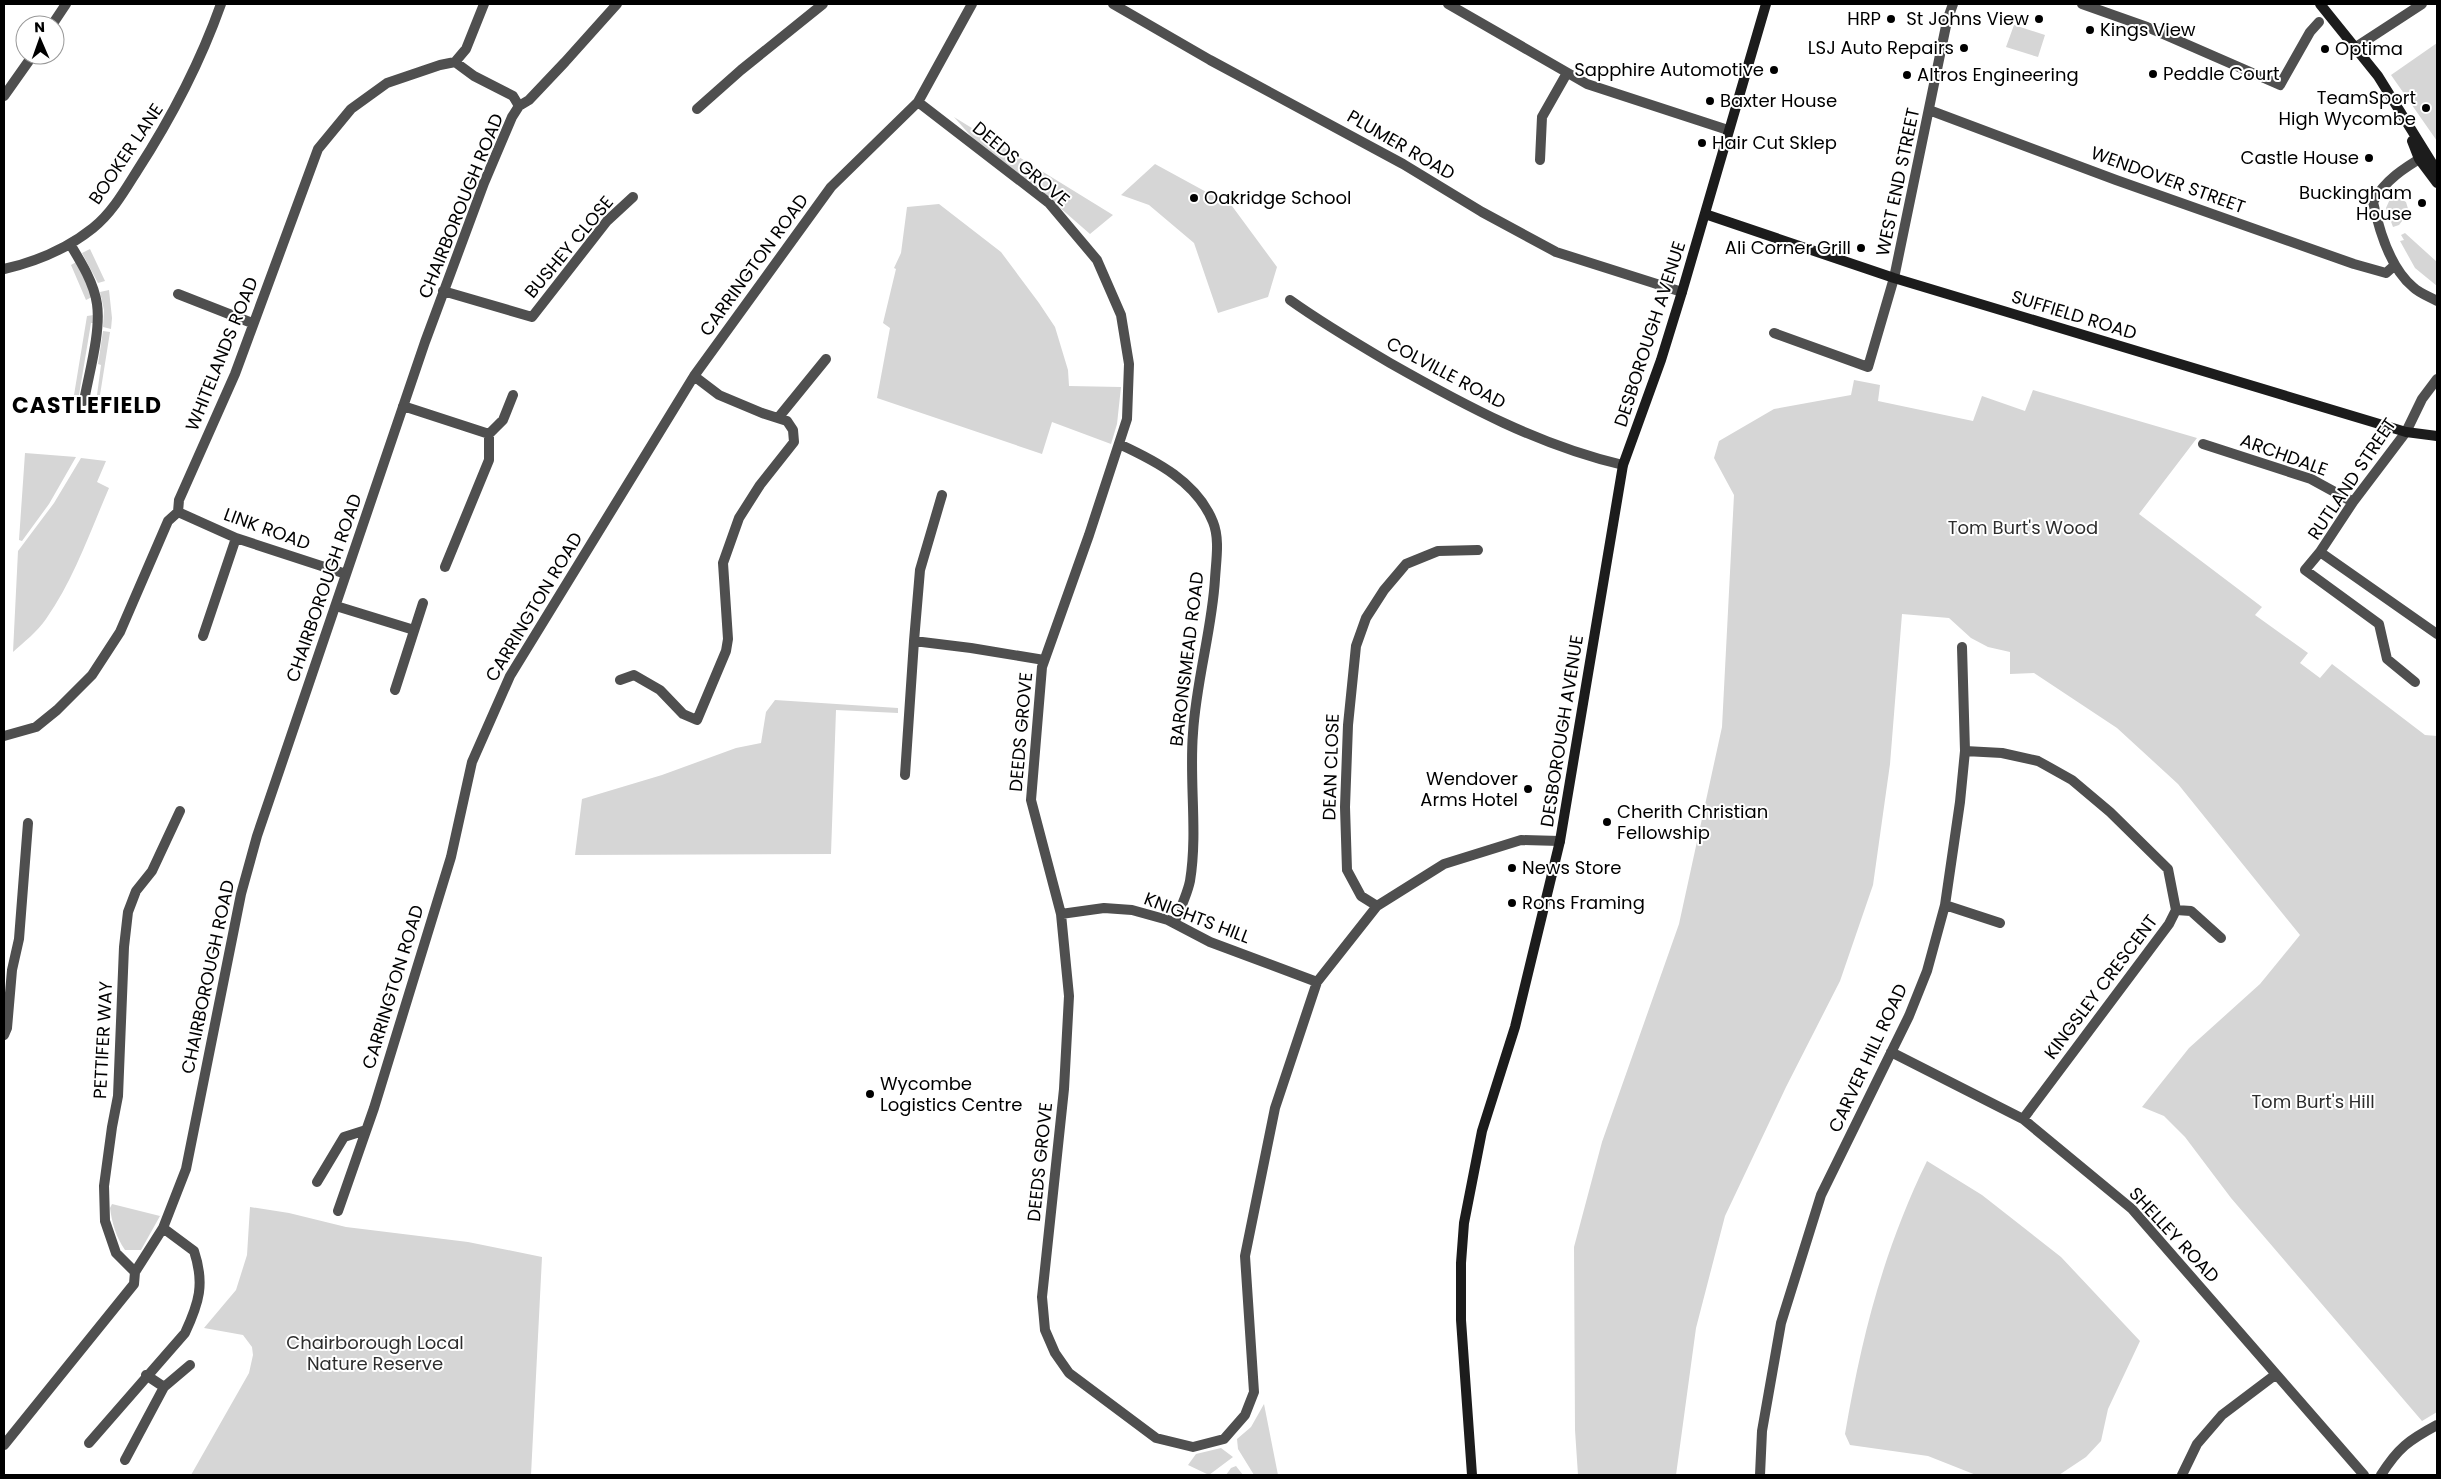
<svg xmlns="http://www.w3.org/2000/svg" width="2441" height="1479" font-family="Poppins,sans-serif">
<rect width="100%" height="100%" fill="#fff"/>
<path fill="#d6d6d6" d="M2014,25L2045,35L2038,57L2006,47Z
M2437,43V141L2391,75Z
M954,117L1113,215L1090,234L1042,192L977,143Z
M1155,164L1232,206L1277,267L1268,297L1218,313L1194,243L1149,205L1121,195Z
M2397,197L2406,202L2409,212L2399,225L2393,227L2386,208L2390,199Z
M939,204L1001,252L1039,303L1055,327L1068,370L1069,386L1121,387L1117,424L1111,444L1052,422L1042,454L877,398L890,328L883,323L896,269L894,268L901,253L907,207Z
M2405,233L2437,262V286L2415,268L2400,241L2404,240L2401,235Z
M90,249L105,281L98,283L82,253Z
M78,261L92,297L86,300L71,265Z
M109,290L112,318L111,329L103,327L104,310L100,292Z
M94,315V323H91L79,395H74L87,316Z
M103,331L110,332L100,395H97L101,365L98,364Z
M1854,380L1880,385L1878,401L1973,421L1982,396L2025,411L2033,390L2197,438L2139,514L2262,607L2255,615L2308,653L2300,663L2320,678L2332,664L2425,735L2437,736V1412L2422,1421L2231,1198L2185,1137L2164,1116L2142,1107L2189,1048L2260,984L2300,935L2178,784L2117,728L2034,673L2010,674V652L1988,647L1971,638L1949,618L1902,614L1890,764L1873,885L1840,981L1786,1087L1725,1216L1696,1328L1676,1475H1578L1575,1430L1574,1247L1602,1142L1679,924L1722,727L1734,495L1714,458L1719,441L1774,409L1851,395Z
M25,453L76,457L49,504L22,541L19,540Z
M81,458L106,461L97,482L109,488C90,532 74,579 46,619C37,632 24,642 13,652L18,551L54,503Z
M775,700L898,708V713L836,710L831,854L575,855L582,799L662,775L736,748L761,743L766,712Z
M1927,1161L1982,1195L2061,1257L2140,1341L2108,1409L2101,1441L2086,1457L2059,1475H1976L1928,1456L1850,1445L1845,1434C1862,1335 1883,1252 1927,1161Z
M112,1204L160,1216L141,1250H125C116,1237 112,1223 110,1208Z
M250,1207L289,1213L346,1227L468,1242L542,1257L531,1475H191L249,1373L253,1355L252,1347L243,1335L204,1328L236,1290L247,1255Z
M1264,1404L1278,1475H1254L1238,1449L1237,1439L1251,1427Z
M1221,1448L1233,1457L1209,1475L1188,1465L1196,1454Z
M1236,1466L1243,1475H1226L1231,1468Z"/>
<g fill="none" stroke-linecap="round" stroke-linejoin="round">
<path stroke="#4f4f4f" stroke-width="10" d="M1113,4L1210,60L1403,164L1482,212L1556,252L1682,292
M1448,4L1587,84L1728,130
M2082,4L2147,27L2280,85L2310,32L2319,22
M52,25L66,4
M2356,47L2422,4
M455,62L474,76L513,96L519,106
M4,96L33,55
M918,102L1049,203L1097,260L1121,315L1129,364L1127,419L1089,535L1042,667L1031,800L1061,914L1069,996L1064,1089L1042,1297L1045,1330L1055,1353L1069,1373L1156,1438L1193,1447L1224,1439L1245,1415L1254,1392L1245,1256L1275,1108L1317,982L1377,906L1444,864L1521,840L1560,841
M697,109L741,70L823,4
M1929,110L2116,180L2354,264L2386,273L2395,265
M2426,155C2404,168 2385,180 2373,202C2379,230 2390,268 2413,287C2419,293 2430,297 2437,301
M1540,160L1542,117L1567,73
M70,244C81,262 94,283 97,304C101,332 89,373 84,401
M4,269C35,262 68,248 93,228C112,213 125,190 137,171C172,117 200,63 221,4
M443,291L532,317L607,221L633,197
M178,294L252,323
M1290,300C1322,323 1356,343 1390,363C1464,405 1540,446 1623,465
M1774,333L1868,367L1894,278L1947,21L1953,4
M2437,379L2422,399L2406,432L2353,502L2320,552L2437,634
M403,406L489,434
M778,418L826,359
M1119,444C1156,461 1197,482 1213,522C1220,539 1216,561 1215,579C1212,630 1196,681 1193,733C1189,781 1198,832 1190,881C1187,895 1180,910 1174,923
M2203,444L2311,479L2353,502
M942,495L920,570L914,641L971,648L1044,660
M178,512L236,538L346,574
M2320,552L2305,570L2379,624L2387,659L2415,682
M445,567L489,460V434L503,420L513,395
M336,606L414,630
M203,636L236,538
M620,680L634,675L660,690L683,714L697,720L726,651L728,639L723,563L739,518L760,485L794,442L793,430L787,421L762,413L719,395L694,376
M395,690L423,603
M4,736L36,727L57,710L92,675L120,632L168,521L178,512L179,500L235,374L318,149L351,109L387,83L440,65L455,62L466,49L484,4
M1965,751L2002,753L2038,761L2072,780L2110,812L2168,869L2176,910L2169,924L2023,1119
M905,775L914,641
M1945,905L2000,923
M1377,906L1361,896L1347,870L1345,807L1348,725L1356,646L1366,618L1384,590L1406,564L1438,551L1478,550
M2176,910L2191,911L2221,938
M1061,914L1104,908L1132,910L1168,920L1210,942L1317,982
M4,1035L7,1028L12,970L19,939L28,823
M1891,1052L2023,1119L2132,1209L2364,1475
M317,1182L344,1137L366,1130
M338,1211L374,1108L451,857L472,762L510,676L694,376L831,187L918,102L972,4
M135,1272L116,1253L105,1221L104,1186L112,1127L118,1096L124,947L128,912L136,891L152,871L180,811
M146,1375L164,1387
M89,1443L185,1333C199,1303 205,1284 194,1251L163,1228
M4,1445L134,1284L135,1272L163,1228L186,1169L241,894L257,836L425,342L484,183L512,117L519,106L529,100L565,62L617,4
M125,1460L164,1387L190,1365
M1760,1475L1762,1431L1781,1323L1821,1195L1909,1016L1927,971L1945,905L1960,802L1965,751L1962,647
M2182,1475L2197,1444L2222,1415L2275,1375
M2381,1475C2398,1448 2409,1440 2437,1425"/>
<path stroke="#1c1c1c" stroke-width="10" d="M2320,4L2378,76L2437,171
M2412,141L2419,159L2437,183
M1705,214L1894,278L2406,432L2437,436
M1472,1475L1461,1320V1263L1464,1223L1482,1131L1515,1027L1560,841L1623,465L1661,360L1682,292L1766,4"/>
</g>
<g fill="#000" stroke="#fff" stroke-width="2">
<circle cx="1891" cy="19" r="5"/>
<circle cx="2039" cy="19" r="5"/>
<circle cx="2090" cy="30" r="5"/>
<circle cx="1964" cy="48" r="5"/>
<circle cx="2325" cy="49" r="5"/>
<circle cx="1774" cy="70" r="5"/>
<circle cx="2153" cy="74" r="5"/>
<circle cx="1907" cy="75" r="5"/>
<circle cx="1710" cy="101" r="5"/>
<circle cx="2426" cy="108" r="5"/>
<circle cx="1702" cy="143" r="5"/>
<circle cx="2369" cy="158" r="5"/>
<circle cx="1194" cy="198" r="5"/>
<circle cx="2422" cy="203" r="5"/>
<circle cx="1861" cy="248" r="5"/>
<circle cx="1528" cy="789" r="5"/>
<circle cx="1607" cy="822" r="5"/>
<circle cx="1512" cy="868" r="5"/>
<circle cx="1512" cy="903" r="5"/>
<circle cx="870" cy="1094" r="5"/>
</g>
<g text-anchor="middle" stroke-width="4" stroke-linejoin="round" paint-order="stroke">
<g font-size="18" fill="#000" stroke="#fff" text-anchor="start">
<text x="1881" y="25" text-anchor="end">HRP</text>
<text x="2029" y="25" text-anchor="end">St Johns View</text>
<text x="2100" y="36">Kings View</text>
<text x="1954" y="54" text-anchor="end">LSJ Auto Repairs</text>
<text x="2335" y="55">Optima</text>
<text x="1764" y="76" text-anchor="end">Sapphire Automotive</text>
<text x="2163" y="80">Peddle Court</text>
<text x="1917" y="81">Altros Engineering</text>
<text x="2416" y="104" text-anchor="end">TeamSport<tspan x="2416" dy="21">High Wycombe</tspan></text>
<text x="1720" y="107">Baxter House</text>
<text x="1712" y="149">Hair Cut Sklep</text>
<text x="2359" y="164" text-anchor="end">Castle House</text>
<text x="2412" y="199" text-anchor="end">Buckingham<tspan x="2412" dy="21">House</tspan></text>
<text x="1204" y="204">Oakridge School</text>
<text x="1851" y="254" text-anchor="end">Ali Corner Grill</text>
<text x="1518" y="785" text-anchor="end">Wendover<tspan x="1518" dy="21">Arms Hotel</tspan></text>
<text x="1617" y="818">Cherith Christian<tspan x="1617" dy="21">Fellowship</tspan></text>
<text x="1522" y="874">News Store</text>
<text x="1522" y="909">Rons Framing</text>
<text x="880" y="1090">Wycombe<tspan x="880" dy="21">Logistics Centre</tspan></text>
</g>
<g font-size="18" fill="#000" stroke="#fff">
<text transform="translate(1401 145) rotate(30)" y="6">PLUMER ROAD</text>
<text transform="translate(126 154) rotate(-56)" y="6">BOOKER LANE</text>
<text transform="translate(1021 164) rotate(40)" y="6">DEEDS GROVE</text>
<text transform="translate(2168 180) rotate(20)" y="6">WENDOVER STREET</text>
<text transform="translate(1898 182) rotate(-78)" y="6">WEST END STREET</text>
<text transform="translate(461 206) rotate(-68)" y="6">CHAIRBOROUGH ROAD</text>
<text transform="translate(569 247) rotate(-50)" y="6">BUSHEY CLOSE</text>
<text transform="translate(754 265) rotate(-54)" y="6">CARRINGTON ROAD</text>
<text transform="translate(2074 315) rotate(17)" y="6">SUFFIELD ROAD</text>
<text transform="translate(1650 334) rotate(-72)" y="6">DESBOROUGH AVENUE</text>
<text transform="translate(222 354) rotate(-68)" y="6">WHITELANDS ROAD</text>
<text transform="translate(1446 373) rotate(28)" y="6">COLVILLE ROAD</text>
<text transform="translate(2284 455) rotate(20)" y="6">ARCHDALE</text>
<text transform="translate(2352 479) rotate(-56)" y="6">RUTLAND STREET</text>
<text transform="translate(267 529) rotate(20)" y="6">LINK ROAD</text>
<text transform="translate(324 588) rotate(-71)" y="6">CHAIRBOROUGH ROAD</text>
<text transform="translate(534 607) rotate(-59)" y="6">CARRINGTON ROAD</text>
<text transform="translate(1187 659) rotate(-83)" y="6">BARONSMEAD ROAD</text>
<text transform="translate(1562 731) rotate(-81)" y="6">DESBOROUGH AVENUE</text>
<text transform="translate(1021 732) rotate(-85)" y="6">DEEDS GROVE</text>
<text transform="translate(1331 767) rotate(-88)" y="6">DEAN CLOSE</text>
<text transform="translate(1197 918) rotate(21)" y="6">KNIGHTS HILL</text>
<text transform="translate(208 977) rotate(-78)" y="6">CHAIRBOROUGH ROAD</text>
<text transform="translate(393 987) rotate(-73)" y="6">CARRINGTON ROAD</text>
<text transform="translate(2101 987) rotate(-53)" y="6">KINGSLEY CRESCENT</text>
<text transform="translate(103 1040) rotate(-87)" y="6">PETTIFER WAY</text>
<text transform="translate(1868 1058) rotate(-65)" y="6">CARVER HILL ROAD</text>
<text transform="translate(1040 1162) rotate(-84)" y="6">DEEDS GROVE</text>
<text transform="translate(2174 1235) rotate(47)" y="6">SHELLEY ROAD</text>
</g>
<g font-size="18" fill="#2d2d2d" stroke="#fff">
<text x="2023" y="534">Tom Burt's Wood</text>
<text x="2313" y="1108">Tom Burt's Hill</text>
<text x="375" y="1349">Chairborough Local<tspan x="375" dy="21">Nature Reserve</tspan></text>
</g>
<g font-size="22" font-weight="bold" letter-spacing="1" fill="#000" stroke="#fff">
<text x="87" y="413">CASTLEFIELD</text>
</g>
</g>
<rect width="2441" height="1479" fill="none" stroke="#000000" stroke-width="10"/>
<g transform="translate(40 40) rotate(358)"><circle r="24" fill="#ffffff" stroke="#999999"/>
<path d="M0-4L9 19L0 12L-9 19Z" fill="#000000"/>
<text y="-8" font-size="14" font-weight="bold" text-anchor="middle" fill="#000000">N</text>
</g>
</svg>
